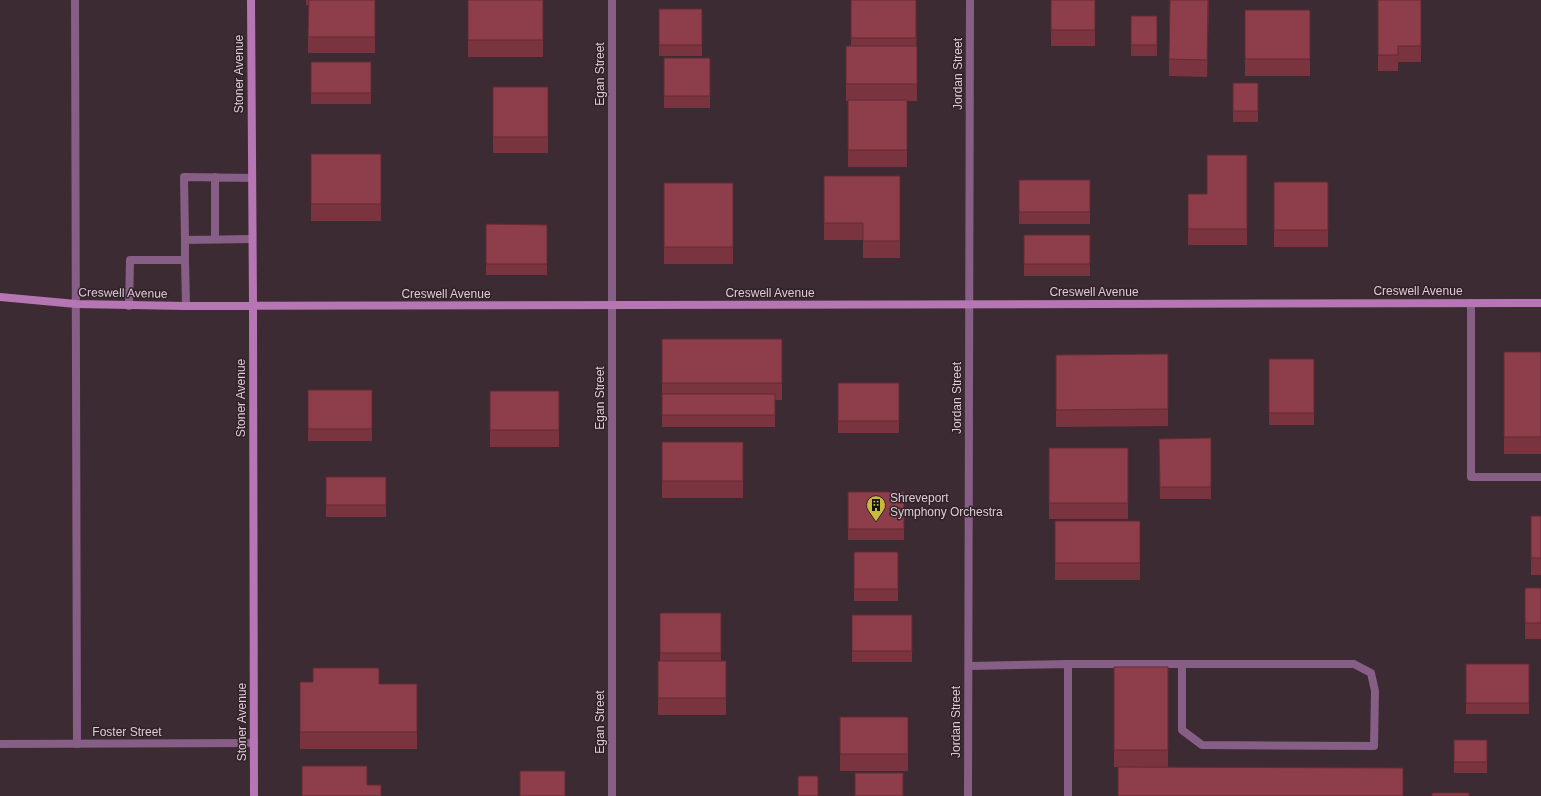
<svg xmlns="http://www.w3.org/2000/svg" width="1541" height="796" font-family="Arial,sans-serif">
<rect width="100%" height="100%" fill="#3d2b33"/>
<g fill="none" stroke-linecap="round" stroke-linejoin="round">
<path stroke="#875e85" stroke-width="8" d="M75,0L77,744
M215,177V239
M252,178L184,177L185,240L252,239
M185,240V260
M1471,303V477H1541
M129,306L130,260H185L186,306
M969,666L1068,664
M1068,796V664H1354L1371,673L1375,691L1374,746L1202,745L1182,730V664"/>
<path stroke="#875e85" stroke-width="8" d="M0,744L254,743
M612,796V0
M968,796L970,0"/>
<path stroke="#b676b4" stroke-width="8" d="M251,0L253,306L254,796
M0,297L76,304L186,306L1541,303"/>
</g>
<path fill="#7a3440" d="M306,0H375V53H308V5H306Z
M468,0H543V57H468Z
M851,0H916L917,101H907V167H848V101H846V46H851Z
M1051,0H1095V46H1051Z
M1209,0L1207,77L1169,76V59Z
M1378,0H1421V62H1398V71H1378Z
M659,9H702V56H659Z
M1245,10H1310V76H1245Z
M1131,16H1157V56H1131Z
M664,58H710V108H664Z
M311,62H371V104H311Z
M1233,83H1258V122H1233Z
M493,87H548V153H493Z
M311,154H381V221H311Z
M1247,155V245H1188V194H1207Z
M824,176H900V258H863V240H824Z
M1019,180H1090V224H1019Z
M1274,182H1328V247H1274Z
M664,183H733V264H664Z
M486,224L547,225V275H486Z
M1024,235H1090V276H1024Z
M662,339H782V400H775V427H662Z
M1504,352H1541V454H1504Z
M1168,354V426L1056,427V355Z
M1269,359H1314V425H1269Z
M838,383H899V433H838Z
M308,390H372V441H308Z
M490,391H559V447H490Z
M1211,438V499H1160L1159,439Z
M662,442H743V498H662Z
M1049,448H1128V519H1049Z
M326,477H386V517H326Z
M848,492H904V540H848Z
M1531,516H1541V575H1531Z
M1055,521H1140V580H1055Z
M854,552H898V601H854Z
M1525,588H1541V639H1525Z
M660,613H721V661H726V715H658V661H660Z
M852,615H912V662H852Z
M1466,664H1529V714H1466Z
M1114,667H1168V767H1114Z
M300,682L379,684H417V749H300Z
M840,717H908V771H840Z
M1454,740H1487V773H1454Z"/>
<path fill="#632b34" d="M1208,0H1209L1207,77V60Z"/>
<path fill="#8e3d4a" stroke="#632b34" d="M309,0H375V37H308Z
M468,0H543V40H468Z
M851,0H916V38H851Z
M1051,0H1095V30H1051Z
M1170,0H1208L1207,60L1169,59Z
M1378,0H1421V46H1398V55H1378Z
M659,9H702V45H659Z
M1245,10H1310V59H1245Z
M1131,16H1157V45H1131Z
M846,46H917V84H846Z
M664,58H710V96H664Z
M311,62H371V93H311Z
M1233,83H1258V111H1233Z
M493,87H548V137H493Z
M848,100H907V150H848Z
M311,154H381V204H311Z
M1207,155H1247V229H1188V194H1207Z
M824,176H900V241H863V223H824Z
M1019,180H1090V212H1019Z
M1274,182H1328V230H1274Z
M664,183H733V247H664Z
M486,224L547,225V264H486Z
M1024,235H1090V264H1024Z
M662,339H782V383H662Z
M1504,352H1541V437H1504Z
M1168,354V409L1056,410V355Z
M1269,359H1314V413H1269Z
M838,383H899V421H838Z
M308,390H372V429H308Z
M490,391H559V430H490Z
M662,394H775V415H662Z
M1211,438V487H1160L1159,439Z
M662,442H743V481H662Z
M1049,448H1128V503H1049Z
M326,477H386V505H326Z
M848,492H904V529H848Z
M1531,516H1541V558H1531Z
M1055,521H1140V563H1055Z
M854,552H898V589H854Z
M1525,588H1541V623H1525Z
M660,613H721V653H660Z
M852,615H912V651H852Z
M658,661H726V698H658Z
M1466,664H1529V703H1466Z
M1114,667H1168V750H1114Z
M313,668H379V684H417V732H300V682H313Z
M840,717H908V754H840Z
M1454,740H1487V762H1454Z
M302,766H367V785H381V796H302Z
M1118,767L1403,768V796H1118Z
M520,771H565V796H520Z
M855,773H903V796H855Z
M798,776H818V796H798Z
M1432,793H1469V796H1432Z"/>
<defs>
<g id="building-pin" transform="scale(1)"><path d="M0 17L-7.5 6A9.5 9.5 0 1 1 7.5 6Z" fill="#c9ba3a" stroke="#332129"/><path d="M-4-6H4V6H1V3H-1V6H-4ZM-2.5-4.3h1.7v1.8h-1.7ZM.8-4.3h1.7v1.8H.8ZM-2.5-1h1.7V.8h-1.7ZM.8-1h1.7V.8H.8Z" fill="#111"/></g>
</defs>
<g fill-rule="evenodd">
<use href="#building-pin" x="876" y="505"/>
</g>
<g text-anchor="middle" stroke-width="3" stroke-linejoin="round" paint-order="stroke">
<g font-size="12" fill="#dccfd4" stroke="#332129">
<text transform="translate(239 74) rotate(-90)" y="4">Stoner Avenue</text>
<text transform="translate(600 74) rotate(-90)" y="4">Egan Street</text>
<text transform="translate(958 74) rotate(-90)" y="4">Jordan Street</text>
<text x="1418" y="295">Creswell Avenue</text>
<text x="1094" y="296">Creswell Avenue</text>
<text transform="translate(123 293) rotate(1)" y="4">Creswell Avenue</text>
<text x="770" y="297">Creswell Avenue</text>
<text x="446" y="298">Creswell Avenue</text>
<text transform="translate(241 398) rotate(-90)" y="4">Stoner Avenue</text>
<text transform="translate(600 398) rotate(-90)" y="4">Egan Street</text>
<text transform="translate(957 398) rotate(-90)" y="4">Jordan Street</text>
<text transform="translate(242 722) rotate(-90)" y="4">Stoner Avenue</text>
<text transform="translate(600 722) rotate(-90)" y="4">Egan Street</text>
<text transform="translate(956 722) rotate(-90)" y="4">Jordan Street</text>
<text x="127" y="736">Foster Street</text>
</g>
<g font-size="12" fill="#dccfd4" stroke="#332129" text-anchor="start">
<text x="890" y="502">Shreveport<tspan x="890" dy="14">Symphony Orchestra</tspan></text>
</g>
</g>
</svg>
